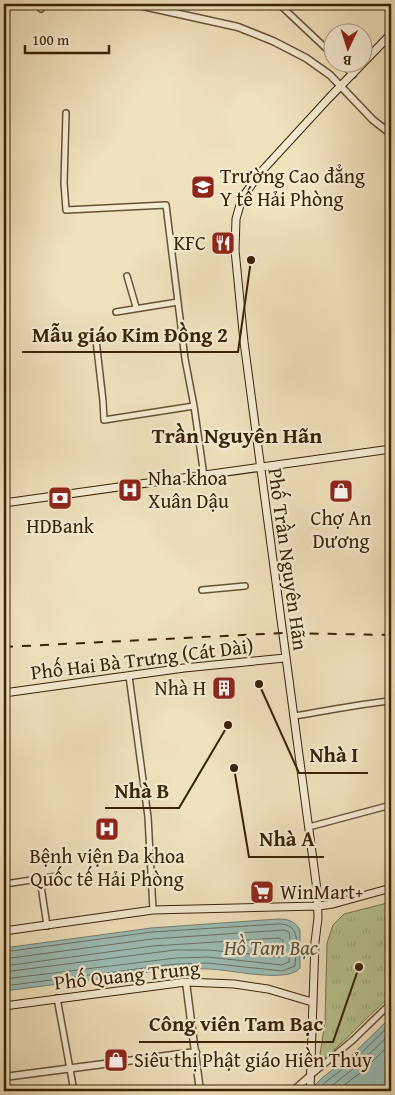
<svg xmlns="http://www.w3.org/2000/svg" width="395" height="1095" font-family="'Gentium Book Plus',serif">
<defs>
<pattern id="park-tufts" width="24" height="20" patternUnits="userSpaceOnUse" patternTransform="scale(1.25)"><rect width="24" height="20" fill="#b8c392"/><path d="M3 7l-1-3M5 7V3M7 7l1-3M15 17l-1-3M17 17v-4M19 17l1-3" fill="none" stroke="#9fa77c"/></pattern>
</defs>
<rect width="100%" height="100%" fill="#f0e2bd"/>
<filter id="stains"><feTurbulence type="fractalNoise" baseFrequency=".004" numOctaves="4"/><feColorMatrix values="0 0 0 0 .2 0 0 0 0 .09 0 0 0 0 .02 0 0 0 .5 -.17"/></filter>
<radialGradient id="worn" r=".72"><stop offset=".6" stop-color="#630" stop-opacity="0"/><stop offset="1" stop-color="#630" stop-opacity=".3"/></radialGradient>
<path fill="url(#park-tufts)" stroke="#79724c" d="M391,902V995L327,1057L323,1058L320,1054L325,1022L327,943L333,925L344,914Z"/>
<path fill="#9bbdb6" stroke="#747f70" d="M278,919C288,919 295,921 300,930V968C288,984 228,969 208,969C179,967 150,972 121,976C82,981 43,986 4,991V948L151,928Z
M391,1017V1091H309L323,1077L351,1056Z"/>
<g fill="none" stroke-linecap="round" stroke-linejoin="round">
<path stroke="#6a705e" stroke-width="1" d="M4,952L152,932L278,924C303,923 296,948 295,966L282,971L208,963L176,964L4,986
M4,959L152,939L284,930L289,932L290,938L289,962L282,965L208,957L176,958L4,979
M4,966L153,946L279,938L283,940L282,955L280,957L209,950H175L4,972
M316,1091L327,1081L354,1060L391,1024
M325,1091L358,1065L391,1033
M336,1091L363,1071L391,1043"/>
<g stroke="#685234" stroke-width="8">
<path id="minor" d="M279,4L332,54
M41,9L43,4
M341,62L353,75
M66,113L64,183L66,210L166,205L185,359L194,406L204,476
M127,276L136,307
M116,312L178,302
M96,340L103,401L104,420L194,406
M202,590L245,586
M129,676L148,817L153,910
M294,716C327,711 358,704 391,701
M309,827L391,805
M40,879L47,926
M5,884L58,876
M57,998L74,1091
M311,1075L353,1040L391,1003"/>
</g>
<g stroke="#685234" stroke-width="9">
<path id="tertiary" d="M134,4L238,27L273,41L306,58L330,75L373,120L391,134
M186,982L200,1091
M4,1077L196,1052
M293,1091L311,1075"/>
</g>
<g stroke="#3a2206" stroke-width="9">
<path id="secondary" d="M4,503L391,449
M4,693L184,668L285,658
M4,931L153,910L318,906L333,904L391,888
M4,1006L186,982L234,984L268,989L312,1002
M310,1091L315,942L318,918L317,890L244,342L235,250L236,219L242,198L260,173L329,98L391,34"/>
</g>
<use href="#minor" stroke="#f5ecd4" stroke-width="5"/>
<use href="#tertiary" stroke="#f5ecd4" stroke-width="6"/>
<use href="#secondary" stroke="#f5ecd4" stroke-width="7"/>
<path stroke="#3a2206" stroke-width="2" stroke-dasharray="9 9" stroke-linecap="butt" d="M4,647L283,633L391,635"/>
</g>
<defs>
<g id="university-square" transform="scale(1.25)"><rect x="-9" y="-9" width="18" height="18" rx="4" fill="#8f2418" stroke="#f5ecd4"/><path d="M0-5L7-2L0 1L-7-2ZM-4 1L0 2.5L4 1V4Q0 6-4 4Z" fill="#fff"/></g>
<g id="restaurant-square" transform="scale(1.25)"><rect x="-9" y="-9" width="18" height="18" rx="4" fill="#8f2418" stroke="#f5ecd4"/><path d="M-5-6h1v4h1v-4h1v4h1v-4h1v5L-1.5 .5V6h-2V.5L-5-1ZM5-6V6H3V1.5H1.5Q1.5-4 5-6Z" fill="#fff"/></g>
<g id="hospital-square" transform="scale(1.25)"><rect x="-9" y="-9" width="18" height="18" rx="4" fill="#8f2418" stroke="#f5ecd4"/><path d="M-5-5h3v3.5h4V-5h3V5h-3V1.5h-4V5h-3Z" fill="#fff"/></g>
<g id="shop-square" transform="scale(1.25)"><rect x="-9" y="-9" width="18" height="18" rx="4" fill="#8f2418" stroke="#f5ecd4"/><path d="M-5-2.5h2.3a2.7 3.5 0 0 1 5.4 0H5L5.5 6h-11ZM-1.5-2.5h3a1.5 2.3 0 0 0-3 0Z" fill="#fff"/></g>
<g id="bank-square" transform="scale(1.25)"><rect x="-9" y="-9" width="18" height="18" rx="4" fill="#8f2418" stroke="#f5ecd4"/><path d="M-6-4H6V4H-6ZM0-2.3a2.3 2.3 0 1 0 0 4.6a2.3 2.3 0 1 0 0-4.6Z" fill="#fff"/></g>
<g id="building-square" transform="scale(1.25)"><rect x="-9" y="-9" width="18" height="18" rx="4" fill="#8f2418" stroke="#f5ecd4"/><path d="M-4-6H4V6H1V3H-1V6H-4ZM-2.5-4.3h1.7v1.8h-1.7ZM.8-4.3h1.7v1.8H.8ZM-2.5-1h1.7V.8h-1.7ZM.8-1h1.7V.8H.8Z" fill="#fff"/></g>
<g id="supermarket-square" transform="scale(1.25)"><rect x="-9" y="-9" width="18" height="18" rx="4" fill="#8f2418" stroke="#f5ecd4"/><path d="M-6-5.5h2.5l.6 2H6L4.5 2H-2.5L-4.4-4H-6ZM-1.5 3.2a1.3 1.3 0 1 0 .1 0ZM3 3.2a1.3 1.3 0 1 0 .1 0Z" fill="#fff"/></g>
</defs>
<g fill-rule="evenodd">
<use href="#university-square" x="203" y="187"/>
<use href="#restaurant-square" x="223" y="243"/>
<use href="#hospital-square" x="130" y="490"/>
<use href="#shop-square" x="341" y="491"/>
<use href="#bank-square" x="60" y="498"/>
<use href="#building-square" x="224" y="688"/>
<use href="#hospital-square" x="107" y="829"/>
<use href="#supermarket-square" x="262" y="892"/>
<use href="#shop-square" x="116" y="1060"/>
</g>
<g text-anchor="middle" stroke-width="4.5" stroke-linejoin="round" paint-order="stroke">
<g font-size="20" fill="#3a2206" stroke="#f5ecd4" text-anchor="start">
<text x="220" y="183">Trường Cao đẳng<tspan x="220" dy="23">Y tế Hải Phòng</tspan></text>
<text x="206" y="250" text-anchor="end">KFC</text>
<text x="148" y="485">Nha khoa<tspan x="148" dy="23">Xuân Dậu</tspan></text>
<text x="341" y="525" text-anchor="middle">Chợ An<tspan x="341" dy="23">Dương</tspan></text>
<text x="60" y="533" text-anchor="middle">HDBank</text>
<text x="206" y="695" text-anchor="end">Nhà H</text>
<text x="107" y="863" text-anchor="middle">Bệnh viện Đa khoa<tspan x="107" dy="23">Quốc tế Hải Phòng</tspan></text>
<text x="280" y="899">WinMart+</text>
<text x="134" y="1067">Siêu thị Phật giáo Hiền Thủy</text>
</g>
<g font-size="20" fill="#3a2206" stroke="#f5ecd4">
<text transform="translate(288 559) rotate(82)" y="7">Phố Trần Nguyên Hãn</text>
<text transform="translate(142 659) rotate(-7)" y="7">Phố Hai Bà Trưng (Cát Dài)</text>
<text transform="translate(127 975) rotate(-6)" y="7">Phố Quang Trung</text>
</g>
<g font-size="21" font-style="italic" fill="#57503b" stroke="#f5ecd4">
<text x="271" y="955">Hồ Tam Bạc</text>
</g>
<g font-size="22" font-weight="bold" fill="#3a2206" stroke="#f5ecd4">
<text x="237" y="443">Trần Nguyên Hãn</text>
</g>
</g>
<path fill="none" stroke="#3a2206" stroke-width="2" d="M251 260L238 352H22M259 684L299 773H368M228 725L179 808H105M234 768L249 857H324M359 967L333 1042H139"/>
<g fill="#3a2206" stroke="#f5ecd4" stroke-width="2">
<circle cx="251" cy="260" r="5"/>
<circle cx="259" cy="684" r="5"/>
<circle cx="228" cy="725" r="5"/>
<circle cx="234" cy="768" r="5"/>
<circle cx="359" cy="967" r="5"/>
</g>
<g font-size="21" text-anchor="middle" font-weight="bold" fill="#3a2206" stroke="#f5ecd4" stroke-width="4.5" stroke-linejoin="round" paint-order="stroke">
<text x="130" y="342">Mẫu giáo Kim Đồng 2</text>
<text x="334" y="762">Nhà I</text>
<text x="142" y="798">Nhà B</text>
<text x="287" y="846">Nhà A</text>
<text x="236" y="1031">Công viên Tam Bạc</text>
</g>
<rect width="395" height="1095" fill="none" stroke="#f0e2bd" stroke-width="20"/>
<rect x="5" y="5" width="385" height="1085" fill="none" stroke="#3a2206" stroke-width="2.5"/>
<rect x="10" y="10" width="375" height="1075" fill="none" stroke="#3a2206"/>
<g transform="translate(348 48) rotate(184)"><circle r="24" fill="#f5ecd4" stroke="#aa9b82"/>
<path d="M0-4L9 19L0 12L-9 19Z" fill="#8f2418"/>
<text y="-8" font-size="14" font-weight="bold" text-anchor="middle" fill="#3a2206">B</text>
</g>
<path d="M25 45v8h84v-8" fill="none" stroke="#3a2206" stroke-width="2.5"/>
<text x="32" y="45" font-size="15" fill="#3a2206" stroke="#f5ecd4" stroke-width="4" paint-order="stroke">100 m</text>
<rect width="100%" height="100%" filter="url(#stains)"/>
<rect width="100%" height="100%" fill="url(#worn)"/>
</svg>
